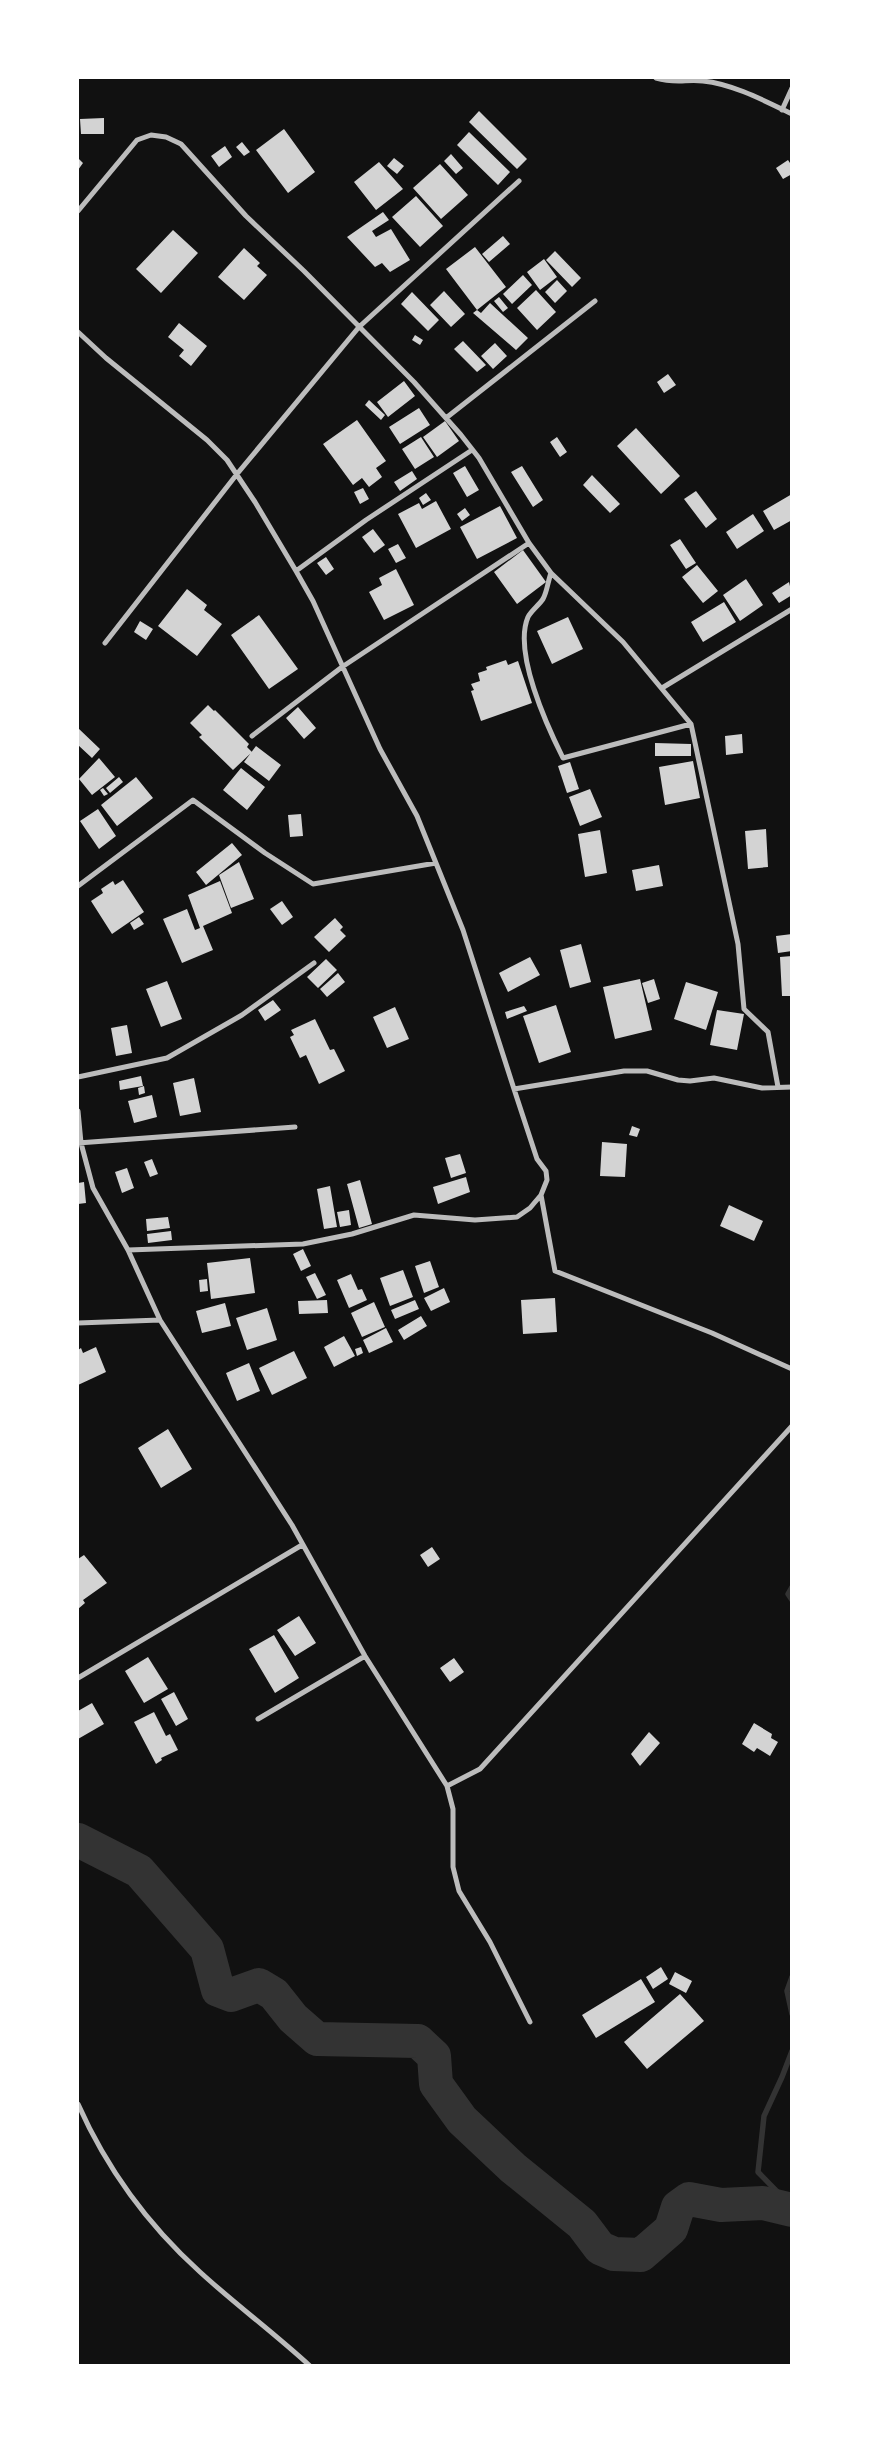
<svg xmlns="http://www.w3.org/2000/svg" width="869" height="2443" font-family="'Titillium Web',sans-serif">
<rect width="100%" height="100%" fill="#111"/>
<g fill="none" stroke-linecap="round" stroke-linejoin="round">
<path stroke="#333" stroke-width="5.5" d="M792,1587L788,1594L792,1600
M792,1977L787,1991L792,2014
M792,2051L782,2077L764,2116L758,2172L792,2207"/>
<path stroke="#333" stroke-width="34" d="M78,1840L139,1871L207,1949L218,1990L231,1995L259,1985L274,1994L293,2018L317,2039L418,2041L434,2056L436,2084L462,2120L513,2168L582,2224L600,2248L614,2254L641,2255L671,2229L678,2207L689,2199L721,2205L763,2203L792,2210"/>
</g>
<path fill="#d3d3d3" d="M479,111L527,159L517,169L469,122Z
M104,118V134H81L80,119Z
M284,129L315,172L288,193L256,150Z
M469,132L510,172L498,185L457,145Z
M242,142L250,152L244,156L236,147Z
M225,146L232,157L219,167L211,156Z
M451,154L463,168L456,174L444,161Z
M78,158L83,163L78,170Z
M394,158L404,166L397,174L387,166Z
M788,160L792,166V174L783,179L776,168Z
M379,162L403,189L376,210L354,182Z
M440,164L468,195L441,219L413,188Z
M416,196L443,226L420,247L392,217Z
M383,212L389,220L372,231L376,237L391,229L410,260L390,272L382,263L375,267L347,237Z
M173,230L198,253L161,293L136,269Z
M503,236L510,244L489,262L482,254Z
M475,247L506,287L477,310L446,269Z
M244,248L260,263L257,266L267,275L244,300L218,277Z
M555,251L581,278L572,287L546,260Z
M544,259L557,277L540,290L527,272Z
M523,275L532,285L512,304L503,294Z
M557,280L567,291L555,303L545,292Z
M536,290L556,312L537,330L517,308Z
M444,291L465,314L451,327L430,305Z
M412,292L439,320L428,331L401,304Z
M499,297L508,308L503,312L494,301Z
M490,303L528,338L516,350L473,313L477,310L481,313Z
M179,323L207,346L191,366L179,356L184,350L168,337Z
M415,335L423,340L420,345L412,340Z
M463,341L486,365L477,372L454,349Z
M495,343L507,356L493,369L481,356Z
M668,374L676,385L664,393L657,382Z
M404,381L415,396L388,417L377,402Z
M369,400L385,415L381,420L365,405Z
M419,408L430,425L400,444L389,427Z
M357,420L386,461L376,468L382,477L369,487L362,478L353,485L323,444Z
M445,421L459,441L437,457L423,437Z
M636,428L680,476L661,494L617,446Z
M421,437L434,457L415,469L402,449Z
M557,437L567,452L560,457L550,442Z
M465,466L479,490L467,497L453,473Z
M522,466L543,500L533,507L511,472Z
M412,471L417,479L400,491L394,482Z
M592,475L620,504L610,513L583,485Z
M363,488L369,499L360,504L354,492Z
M696,491L717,519L706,528L684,499Z
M426,493L431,500L423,505L419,498Z
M792,494V520L774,530L763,511Z
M436,501L451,529L416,548L398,514L419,503L422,509Z
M500,506L517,538L477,559L460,527Z
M465,508L470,515L462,521L457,514Z
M753,514L764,531L737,549L726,532Z
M373,529L385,545L374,553L362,537Z
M680,539L696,563L686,569L670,545Z
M398,544L406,558L396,563L388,549Z
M523,550L546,582L517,604L494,572Z
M326,557L334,569L326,575L317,563Z
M697,565L718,591L703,603L682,577Z
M396,569L414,605L384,620L369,592L382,585L379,578Z
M746,579L763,605L740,621L723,595Z
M789,582L792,595L779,603L772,593Z
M187,589L207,605L204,610L222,624L197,656L158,626Z
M724,602L736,622L703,642L691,622Z
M259,615L298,669L269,689L231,635Z
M568,617L583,649L552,664L537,631Z
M140,621L153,629L146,640L134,632Z
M506,660L508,665L518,661L532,703L481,721L471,691L474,690L471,684L480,681L478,673L487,670L486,667Z
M208,705L214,711L215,710L249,744L247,747L252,752L233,770L199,737L202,735L190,723Z
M298,707L316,728L304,739L286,718Z
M78,728L100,749L92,758L78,745Z
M742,734L743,753L726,755L725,736Z
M655,743L691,744V756H655Z
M256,746L281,765L269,781L244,762Z
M99,758L115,777L92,795L79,779Z
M693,761L700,798L665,805L659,767Z
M570,762L579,789L567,793L558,766Z
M241,768L265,787L247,810L223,790Z
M119,777L123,782L110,793L106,788Z
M136,777L153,798L117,826L101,805Z
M103,788L108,794L104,796L100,790Z
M590,789L602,817L580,826L569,797Z
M98,809L116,836L99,849L80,821Z
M301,814L303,836L290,837L288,815Z
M766,829L768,867L748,869L745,831Z
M600,830L607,873L585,877L578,834Z
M232,843L242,855L206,885L196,872Z
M239,862L254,899L231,908L219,875Z
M659,865L663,886L636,891L632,870Z
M123,880L144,912L112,934L91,901L103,893L101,889L113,881L115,885Z
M220,881L232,913L203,926L213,950L182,963L163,919L187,909L195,930L200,928L188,895Z
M282,901L293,917L282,925L270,909Z
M139,917L144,924L134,930L130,923Z
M335,918L343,927L340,930L346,936L329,952L314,937Z
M792,934V951L778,953L776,936Z
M581,944L591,982L570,988L560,950Z
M792,956V996H782L780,957Z
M530,957L540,975L508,992L499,973Z
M326,959L337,970L318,988L307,977Z
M338,973L345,982L327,997L320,989Z
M640,979L652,1030L615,1039L603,987Z
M654,979L660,999L648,1003L642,983Z
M167,981L182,1019L161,1027L146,989Z
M686,982L718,992L706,1030L674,1019Z
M273,1000L281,1010L265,1021L258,1010Z
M556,1005L571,1052L539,1063L523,1016Z
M524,1006L527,1011L507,1019L505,1012Z
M395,1007L409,1039L387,1048L373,1017Z
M717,1010L744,1014L737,1050L710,1045Z
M315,1019L330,1050L334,1049L345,1071L319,1084L306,1055L300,1058L290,1037L294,1035L291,1030Z
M127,1025L132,1053L116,1056L111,1028Z
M141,1076L143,1086L120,1090L119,1081Z
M194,1078L201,1112L180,1116L173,1083Z
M144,1086L145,1093L139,1095L138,1088Z
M152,1095L157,1117L134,1123L128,1101Z
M632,1126L640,1129L637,1137L629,1135Z
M602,1142L627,1144L625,1177L600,1176Z
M460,1154L466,1173L451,1178L445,1158Z
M152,1159L158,1174L150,1177L144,1162Z
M127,1168L134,1188L122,1193L115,1172Z
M466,1177L470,1192L438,1204L433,1187Z
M360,1180L372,1224L359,1228L347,1184Z
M84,1182L86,1203L78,1204V1183Z
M330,1186L337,1227L324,1229L317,1189Z
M729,1205L763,1221L754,1241L720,1226Z
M349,1210L351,1225L340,1227L337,1212Z
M168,1217L170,1228L147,1231L146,1219Z
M171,1231L172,1240L148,1243L147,1234Z
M303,1249L311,1266L301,1271L293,1254Z
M250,1258L255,1293L211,1299L207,1263Z
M430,1261L439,1287L424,1293L415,1266Z
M403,1270L413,1297L390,1306L380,1278Z
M315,1273L326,1295L317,1299L306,1277Z
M351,1274L358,1290L362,1289L367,1300L349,1308L337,1280Z
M207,1279L208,1291L200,1292L199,1280Z
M444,1288L450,1302L431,1311L424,1298Z
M555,1298L557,1332L523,1334L521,1300Z
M327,1300L328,1313L299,1314L298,1301Z
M415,1300L419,1309L395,1319L391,1310Z
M374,1302L385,1327L362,1337L351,1313Z
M225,1303L231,1326L202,1333L196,1311Z
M267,1308L277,1340L247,1350L236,1318Z
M421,1316L427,1326L404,1340L398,1330Z
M386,1328L393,1342L369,1353L363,1340Z
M344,1336L355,1356L334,1367L324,1347Z
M96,1347L106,1372L78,1385V1350L81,1348L83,1353Z
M361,1347L363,1353L357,1356L355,1349Z
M294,1351L307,1378L272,1395L259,1368Z
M249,1363L260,1391L237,1401L226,1373Z
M168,1429L192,1469L161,1488L138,1448Z
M432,1547L440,1559L428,1567L420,1555Z
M84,1555L107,1583L83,1600L85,1603L78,1609V1559Z
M299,1616L316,1643L295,1656L277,1630Z
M274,1635L299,1678L275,1693L249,1649Z
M148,1657L168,1689L144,1703L125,1671Z
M454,1658L464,1672L450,1682L440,1668Z
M174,1692L188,1719L176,1726L161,1699Z
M92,1703L104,1724L78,1739V1711Z
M154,1712L166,1736L170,1734L178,1750L161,1758L162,1760L156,1764L134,1722Z
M754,1723L772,1734L771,1738L778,1742L770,1756L757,1748L754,1752L742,1744Z
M649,1732L660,1743L640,1766L631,1754Z
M661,1967L668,1979L653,1989L646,1977Z
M675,1972L692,1981L686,1993L669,1984Z
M641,1979L655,2002L596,2038L582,2015Z
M680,1994L704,2021L647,2069L624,2042Z"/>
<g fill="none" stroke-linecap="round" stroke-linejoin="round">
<path stroke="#bcbcbc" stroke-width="5" d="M656,78C676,84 686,79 703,81C733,84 765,101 792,114
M782,110L792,88
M78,211L137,140L151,135L166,137L181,144L246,216L304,271L414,382L461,435L479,458L529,543L551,573L623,642L691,724L738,944L744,1009L768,1032L778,1087
M78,332L106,358L207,440L227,460L255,502L296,571L313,601L380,749L417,816L463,930L514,1089L537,1159L546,1171L547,1180L541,1195L530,1208L517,1217L475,1220L414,1215L352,1234L303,1244L128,1250
M446,418L595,301
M296,571L366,520L472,450
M551,573C548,581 547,592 543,599C539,605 531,611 528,617C513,652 547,726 563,758L691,724
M105,643L237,474L359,327L519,181
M662,688L792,609
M252,736L342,667L529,543
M78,886L193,800L265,853L313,884L436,863
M78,1077L167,1058L242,1015L314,963
M514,1089L624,1071H647L678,1080L690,1081L714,1078L762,1088L792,1087
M78,1111L81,1143L93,1188L128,1250L160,1320L292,1525L365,1656L447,1786L453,1809V1867L459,1891L490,1942L530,2022
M78,1143L295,1127
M541,1195L555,1271L712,1333L792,1369
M78,1323L160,1320
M78,1678L302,1545
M258,1719L365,1656
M447,1786L480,1769L792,1426
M78,2104C106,2167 148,2225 200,2272C235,2304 274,2333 310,2366"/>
</g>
<rect width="869" height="2443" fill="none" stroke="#ffffff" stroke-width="158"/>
</svg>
